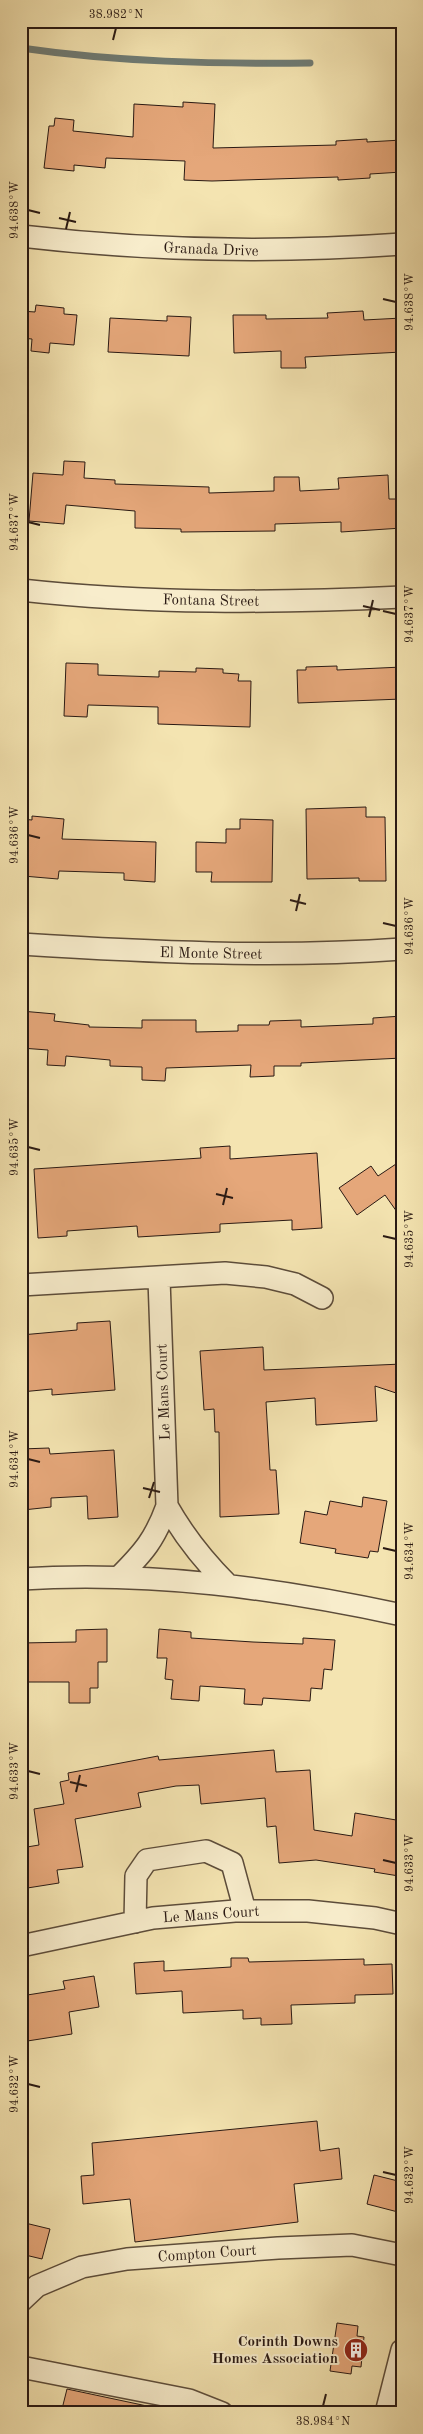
<svg xmlns="http://www.w3.org/2000/svg" width="423" height="2434" font-family="'Old Standard TT',serif">
<rect width="100%" height="100%" fill="#f4e4b1"/>
<filter id="stains"><feTurbulence type="fractalNoise" baseFrequency=".004" numOctaves="4"/><feColorMatrix values="0 0 0 0 .2 0 0 0 0 .09 0 0 0 0 .02 0 0 0 .5 -.17"/></filter>
<radialGradient id="worn" r=".72"><stop offset=".6" stop-color="#630" stop-opacity="0"/><stop offset="1" stop-color="#630" stop-opacity=".3"/></radialGradient>
<g fill="none" stroke-linecap="round" stroke-linejoin="round">
<path stroke="#6f7b74" stroke-width="7" d="M21,48C117,62 213,64 310,63"/>
</g>
<path fill="#e5a77a" stroke="#291913" d="M183,102L215,104L213,148L336,145V141L367,139V142L402,140V172L370,174V178L338,180V177L212,181L184,180L185,161L106,158L105,168L74,165V171L44,168L49,126H54L55,118L74,120L73,131L133,137L134,104L183,107Z
M36,305L64,308V314L77,315L74,345L50,343L49,353L31,351L32,339L21,338V311L35,312Z
M363,311L364,320L402,318V352L305,357L306,368H281V351L234,353L233,315H266V319L328,318L327,313Z
M167,316L191,317L189,356L108,352L110,318L167,321Z
M64,461L85,462L84,478L115,480V484L209,487V493L274,491V477H299L300,491L339,489L338,478L388,475L389,499H402V528L341,532V522L275,524V531L181,532V529L135,528V511L66,505L64,524L29,521L33,473L63,475Z
M66,663L98,664V675L159,677V671L196,672V668L223,669V673L239,674L238,681H251L250,727L158,724V707L88,705L87,717L64,716Z
M337,666V670L402,667V699L298,703L297,670H306V667Z
M366,807V817H385L386,881H359V878L307,879L306,809Z
M32,816L64,819L62,839L156,842L155,882L124,880V873L59,871L58,879L23,876L25,853L21,852V819L32,820Z
M240,819L273,820L272,882H211L212,872H196V842L226,843V829H240Z
M21,1011L55,1014L54,1021L89,1025V1027L142,1028V1020H196V1032L238,1031V1025H269L270,1021L301,1020V1027L373,1024V1018L402,1016V1058L301,1063V1066H274V1076L250,1077L251,1065L166,1068L165,1081L142,1080V1067L110,1066V1060L66,1056L65,1066L47,1065L48,1050L21,1048Z
M230,1146V1159L317,1153L322,1228L292,1230V1220L220,1224V1232L138,1237L137,1226L67,1231V1236L38,1238L34,1169L201,1158L200,1148Z
M402,1160V1219L385,1195L357,1215L339,1188L371,1166L378,1176Z
M110,1321L115,1390L52,1395V1389L21,1392V1335L77,1330V1323Z
M263,1347L264,1370L402,1364V1395L375,1386L377,1421L316,1425L315,1398L266,1402L270,1470H276L279,1514L220,1517L219,1432H215L214,1409L204,1410L200,1351Z
M49,1448L50,1454L114,1450L118,1517L88,1519L87,1496L51,1498V1507L23,1510L21,1449Z
M363,1497L387,1501L378,1552L370,1551L368,1558L335,1553L336,1549L300,1543L305,1511L327,1515L330,1501L362,1507Z
M107,1629V1662H98V1688H90V1703H69V1682H21V1643L76,1642V1630Z
M159,1629L191,1632V1638L253,1642L303,1644V1638L335,1640L332,1670L324,1669L322,1689L311,1688L310,1701L263,1698L262,1705L244,1704L245,1689L200,1686L199,1701L171,1699L173,1680L165,1679L167,1658H157Z
M274,1750L276,1772L310,1770L314,1830L352,1836L355,1813L402,1821V1860L399,1876L374,1872L375,1869L316,1860L279,1863L276,1826L267,1827L265,1798L201,1804L199,1785L176,1786L138,1793L141,1807L75,1819L83,1867L57,1870L59,1883L21,1889V1848L39,1845L34,1809L64,1804L60,1782L69,1780L68,1773L158,1756L159,1760Z
M231,1958H248L249,1962L364,1959V1965L392,1964L393,1994L355,1995V2003L291,2005L292,2024L261,2025V2018L243,2019V2010L183,2013L182,1991L136,1994L134,1963L164,1961V1971L231,1967Z
M94,1976L99,2007L69,2012L72,2034L21,2042V1996L65,1989L63,1981Z
M317,2121L320,2151L339,2148L342,2179L294,2184L298,2222L135,2242L130,2199L83,2204L81,2176L94,2175L92,2143Z
M374,2175L402,2182V2198L398,2212L367,2204Z
M21,2222L50,2229L42,2259L21,2254Z
M337,2323L358,2326L357,2336L364,2337L361,2367L352,2366L351,2374L330,2371Z
M67,2389L147,2406L146,2413H61Z"/>
<g fill="none" stroke-linecap="round" stroke-linejoin="round">
<g stroke="#5c4c3a" stroke-width="24">
<path id="street" d="M21,236C148,251 275,253 402,244
M21,590C147,604 275,603 402,597
M21,944C148,952 275,958 402,949
M21,1285L225,1273L266,1277L295,1284L322,1298
M167,1506C184,1536 203,1560 227,1584
M119,1577C144,1552 155,1539 167,1506L159,1279
M21,1579C150,1571 277,1588 402,1615
M135,1922L136,1876L147,1860L206,1851L232,1863L245,1911
M21,1946L153,1918L235,1911H308L375,1918L402,1924
M21,2301L37,2286L82,2267L127,2259L278,2248L352,2245L402,2255
M21,2367L189,2400L222,2413
M386,2413L402,2350"/>
</g>
<use href="#street" stroke="#f8edcc" stroke-width="21"/>
</g>
<path fill="none" stroke="#291913" stroke-width="2" d="M113,40L116,28M28,210L40,213M59,218L76,222M66,229L70,212M383,299L396,302M28,522L40,525M363,606L380,610M383,611L396,614M369,617L373,600M28,835L40,838M290,900L306,904M296,911L300,894M383,923L396,926M28,1147L40,1150M216,1194L233,1198M223,1205L227,1188M383,1236L396,1239M28,1459L40,1462M143,1488L160,1492M149,1498L154,1482M383,1548L396,1551M28,1771L40,1774M70,1782L87,1786M76,1792L80,1775M383,1860L396,1863M28,2084L40,2087M383,2172L396,2175M323,2406L326,2394"/>
<defs>
<g id="building-disc" transform="scale(1.25)"><circle r="9.5" fill="#8f2418" stroke="#f8edcc"/><path d="M-4-6H4V6H1V3H-1V6H-4ZM-2.5-4.3h1.7v1.8h-1.7ZM.8-4.3h1.7v1.8H.8ZM-2.5-1h1.7V.8h-1.7ZM.8-1h1.7V.8H.8Z" fill="#fff"/></g>
</defs>
<g fill-rule="evenodd">
<use href="#building-disc" x="356" y="2350"/>
</g>
<g text-anchor="middle" stroke-width="4" stroke-linejoin="round" paint-order="stroke">
<g font-size="15" fill="#291913" stroke="#f8edcc">
<text transform="translate(211 249) rotate(2)" y="5">Granada Drive</text>
<text transform="translate(211 600) rotate(1)" y="5">Fontana Street</text>
<text transform="translate(211 953) rotate(1)" y="5">El Monte Street</text>
<text transform="translate(163 1392) rotate(-92)" y="5">Le Mans Court</text>
<text transform="translate(211 1914) rotate(-4)" y="5">Le Mans Court</text>
<text transform="translate(207 2253) rotate(-4)" y="5">Compton Court</text>
</g>
<g font-size="15" font-weight="bold" fill="#291913" stroke="#f8edcc" text-anchor="end">
<text x="338" y="2346">Corinth Downs<tspan x="338" dy="17">Homes Association</tspan></text>
</g>
</g>
<rect width="423" height="2434" fill="none" stroke="#f4e4b1" stroke-width="55"/>
<rect x="28" y="28" width="368" height="2378" fill="none" stroke="#291913" stroke-width="2"/>
<g font-size="12" text-anchor="middle" fill="#291913">
<text x="116" y="18">38.982°N</text>
<text transform="translate(14 210) rotate(-90)" y="4">94.638°W</text>
<text transform="translate(409 302) rotate(-90)" y="4">94.638°W</text>
<text transform="translate(14 522) rotate(-90)" y="4">94.637°W</text>
<text transform="translate(409 614) rotate(-90)" y="4">94.637°W</text>
<text transform="translate(14 835) rotate(-90)" y="4">94.636°W</text>
<text transform="translate(409 926) rotate(-90)" y="4">94.636°W</text>
<text transform="translate(14 1147) rotate(-90)" y="4">94.635°W</text>
<text transform="translate(409 1239) rotate(-90)" y="4">94.635°W</text>
<text transform="translate(14 1459) rotate(-90)" y="4">94.634°W</text>
<text transform="translate(409 1551) rotate(-90)" y="4">94.634°W</text>
<text transform="translate(14 1771) rotate(-90)" y="4">94.633°W</text>
<text transform="translate(409 1863) rotate(-90)" y="4">94.633°W</text>
<text transform="translate(14 2084) rotate(-90)" y="4">94.632°W</text>
<text transform="translate(409 2175) rotate(-90)" y="4">94.632°W</text>
<text x="323" y="2425">38.984°N</text>
</g>
<rect width="100%" height="100%" filter="url(#stains)"/>
<rect width="100%" height="100%" fill="url(#worn)"/>
</svg>
